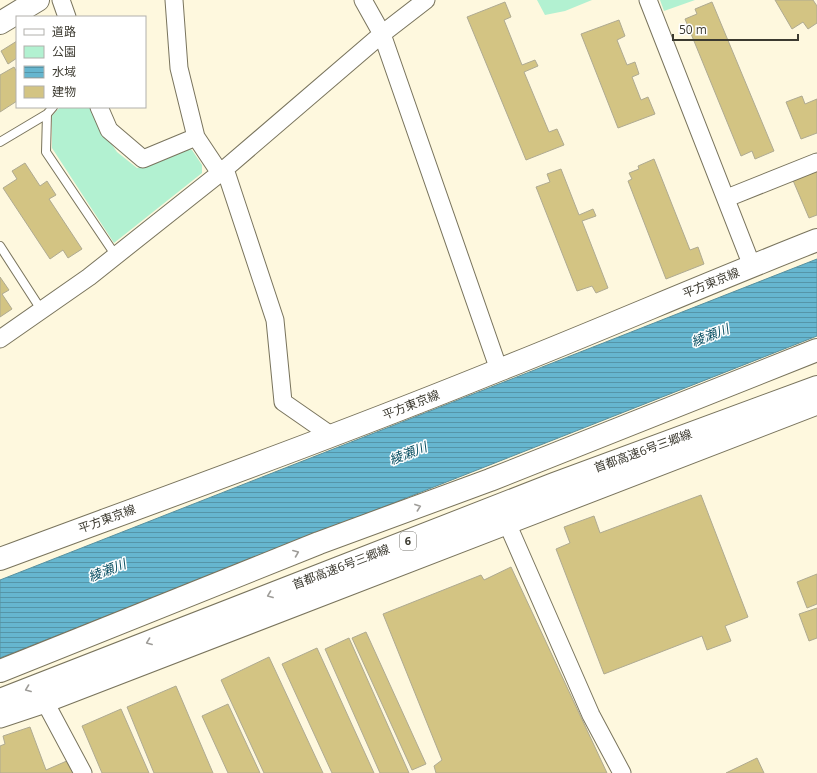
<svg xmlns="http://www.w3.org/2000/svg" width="817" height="773" font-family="'Open Sans','Noto Sans JP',sans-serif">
<defs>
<pattern id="water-rules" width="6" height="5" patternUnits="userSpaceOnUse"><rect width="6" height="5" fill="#66b6cf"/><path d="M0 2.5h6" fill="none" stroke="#5595a8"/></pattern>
</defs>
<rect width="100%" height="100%" fill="#fef8de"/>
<path fill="#b2f1d1" d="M537,0H592L565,11L545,15Z
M660,0H695L664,11Z
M60,107H90L97,123L117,152L137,168L187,148L192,150L202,165V173L114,243L52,148V116Z"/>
<path fill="url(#water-rules)" stroke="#59919f" d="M817,259V336L0,658V580Z"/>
<path fill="#d3c483" stroke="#afaa91" d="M775,0H813L817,6V23L808,29L803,22L792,29Z
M505,2L511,17L504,20L522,65L535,60L538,66L524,72L549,132L557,129L564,145L526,160L467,17Z
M712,2L774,151L755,159L752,151L741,156L685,19L697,14L695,9Z
M619,20L625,36L617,40L627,65L635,62L639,74L632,77L641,100L648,97L655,114L618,128L581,34Z
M17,41V58L8,64L1,51Z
M14,67L17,72V101L0,112V75Z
M802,96L805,104L817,99V133L801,139L786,102Z
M654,159L690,250L698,247L704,264L666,279L628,181L632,179L629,173L639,169L638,166Z
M25,163L40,186L47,181L56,195L49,199L82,249L68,258L63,250L50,259L3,188L17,179L12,171Z
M817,168V215L809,218L792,178Z
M561,169L579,215L593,209L596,216L582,221L608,288L596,293L592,286L577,291L536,187L550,182L547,174Z
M0,277L9,290L2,294L12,309L0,317Z
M701,495L748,617L725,626L731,641L707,650L702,636L604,674L556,549L570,543L564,527L594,516L600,533Z
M511,567L607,773H436L434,766L442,760L383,614L481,575L484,580Z
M817,574V604L807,608L797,582Z
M817,608V638L809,641L799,614Z
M366,632L426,764L412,770L352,638Z
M349,638L409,773H380L325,649Z
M317,648L374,773H332L282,664Z
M269,657L323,773H264L221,680Z
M176,686L213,773H154L127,707Z
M228,704L260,773H228L202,716Z
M121,709L149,773H102L82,726Z
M30,727L46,770L69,760L76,773H0V746L5,744L3,736Z
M757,758L764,773H726Z"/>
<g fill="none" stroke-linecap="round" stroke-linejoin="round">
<g stroke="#79745d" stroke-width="10">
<path id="service" d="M47,114L46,152L116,256
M0,142L47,114L53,107
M0,246L42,311"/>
</g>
<g stroke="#79745d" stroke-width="19">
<path id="minor" d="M61,0L67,17
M174,0L179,68L196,137L220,173
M363,0L382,34L499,370
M648,0L752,266
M99,107L109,130L143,159L196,137
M225,169L275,320L283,402L332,436
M727,198L817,162
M0,339L89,277L220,173L382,34L426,0
M507,523L591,715L622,773
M45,702L83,773"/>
</g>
<g stroke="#79745d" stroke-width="23">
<path id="tertiary" d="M0,717L45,702L817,404"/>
</g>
<g stroke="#79745d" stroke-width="24">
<path id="secondary" d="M0,23L38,0
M0,559C167,497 334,437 499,370C605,328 710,282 817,240"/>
</g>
<g stroke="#79745d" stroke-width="24">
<path id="motorway" d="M0,671L319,543L490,480L817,350
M0,700L554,484L817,387"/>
</g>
<use href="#service" stroke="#fff" stroke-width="8"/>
<use href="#minor" stroke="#fff" stroke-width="17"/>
<use href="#tertiary" stroke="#fff" stroke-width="21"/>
<use href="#secondary" stroke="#fff" stroke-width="22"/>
<use href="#motorway" stroke="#fff" stroke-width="22"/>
</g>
<defs><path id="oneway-chevron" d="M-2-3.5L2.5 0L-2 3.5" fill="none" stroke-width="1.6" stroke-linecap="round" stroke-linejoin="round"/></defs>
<g stroke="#9e9c98">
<use href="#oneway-chevron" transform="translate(418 507) rotate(-20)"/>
<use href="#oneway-chevron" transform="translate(296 553) rotate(-22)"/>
<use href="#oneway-chevron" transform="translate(270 595) rotate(159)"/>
<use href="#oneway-chevron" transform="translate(149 642) rotate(159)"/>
<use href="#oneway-chevron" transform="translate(28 689) rotate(159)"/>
</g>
<g text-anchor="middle" stroke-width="3" stroke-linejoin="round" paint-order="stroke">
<rect fill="#fff" stroke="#76756e" stroke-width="1" x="400" y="532" width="16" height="18" rx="3"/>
<g font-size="11" font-weight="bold" fill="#3c3a30">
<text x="408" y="545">6</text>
</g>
<g font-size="12" fill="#3c3a30" stroke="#fff">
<text transform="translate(711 283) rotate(-22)" y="4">平方東京線</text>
<text transform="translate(411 405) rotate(-21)" y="4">平方東京線</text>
<text transform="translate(643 451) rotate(-20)" y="4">首都高速6号三郷線</text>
<text transform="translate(107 519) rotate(-20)" y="4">平方東京線</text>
<text transform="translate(341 567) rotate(-21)" y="4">首都高速6号三郷線</text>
</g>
<g font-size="13" font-style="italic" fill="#074e61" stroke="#fff">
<text transform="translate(710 335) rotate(-21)" y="5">綾瀬川</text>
<text transform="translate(408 453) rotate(-21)" y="5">綾瀬川</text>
<text transform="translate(107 570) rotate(-21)" y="5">綾瀬川</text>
</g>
</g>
<rect x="16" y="16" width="130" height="92" fill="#ffffff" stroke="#b1b0ac"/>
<rect x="24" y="29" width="20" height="6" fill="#ffffff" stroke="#b1b0ac"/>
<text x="52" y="36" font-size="12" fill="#3c3a30">道路</text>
<rect x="24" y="46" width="20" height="12" fill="#b2f1d1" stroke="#b1b0ac"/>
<text x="52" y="56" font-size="12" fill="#3c3a30">公園</text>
<rect x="24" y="66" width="20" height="12" fill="url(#water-rules)" stroke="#b1b0ac"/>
<text x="52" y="76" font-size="12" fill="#3c3a30">水域</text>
<rect x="24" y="86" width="20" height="12" fill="#d3c483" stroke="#b1b0ac"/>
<text x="52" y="96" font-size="12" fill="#3c3a30">建物</text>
<path d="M673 34v6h125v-6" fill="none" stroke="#3c3a30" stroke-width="2"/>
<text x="679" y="34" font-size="12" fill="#3c3a30" stroke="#ffffff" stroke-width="3" paint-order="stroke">50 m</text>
</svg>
